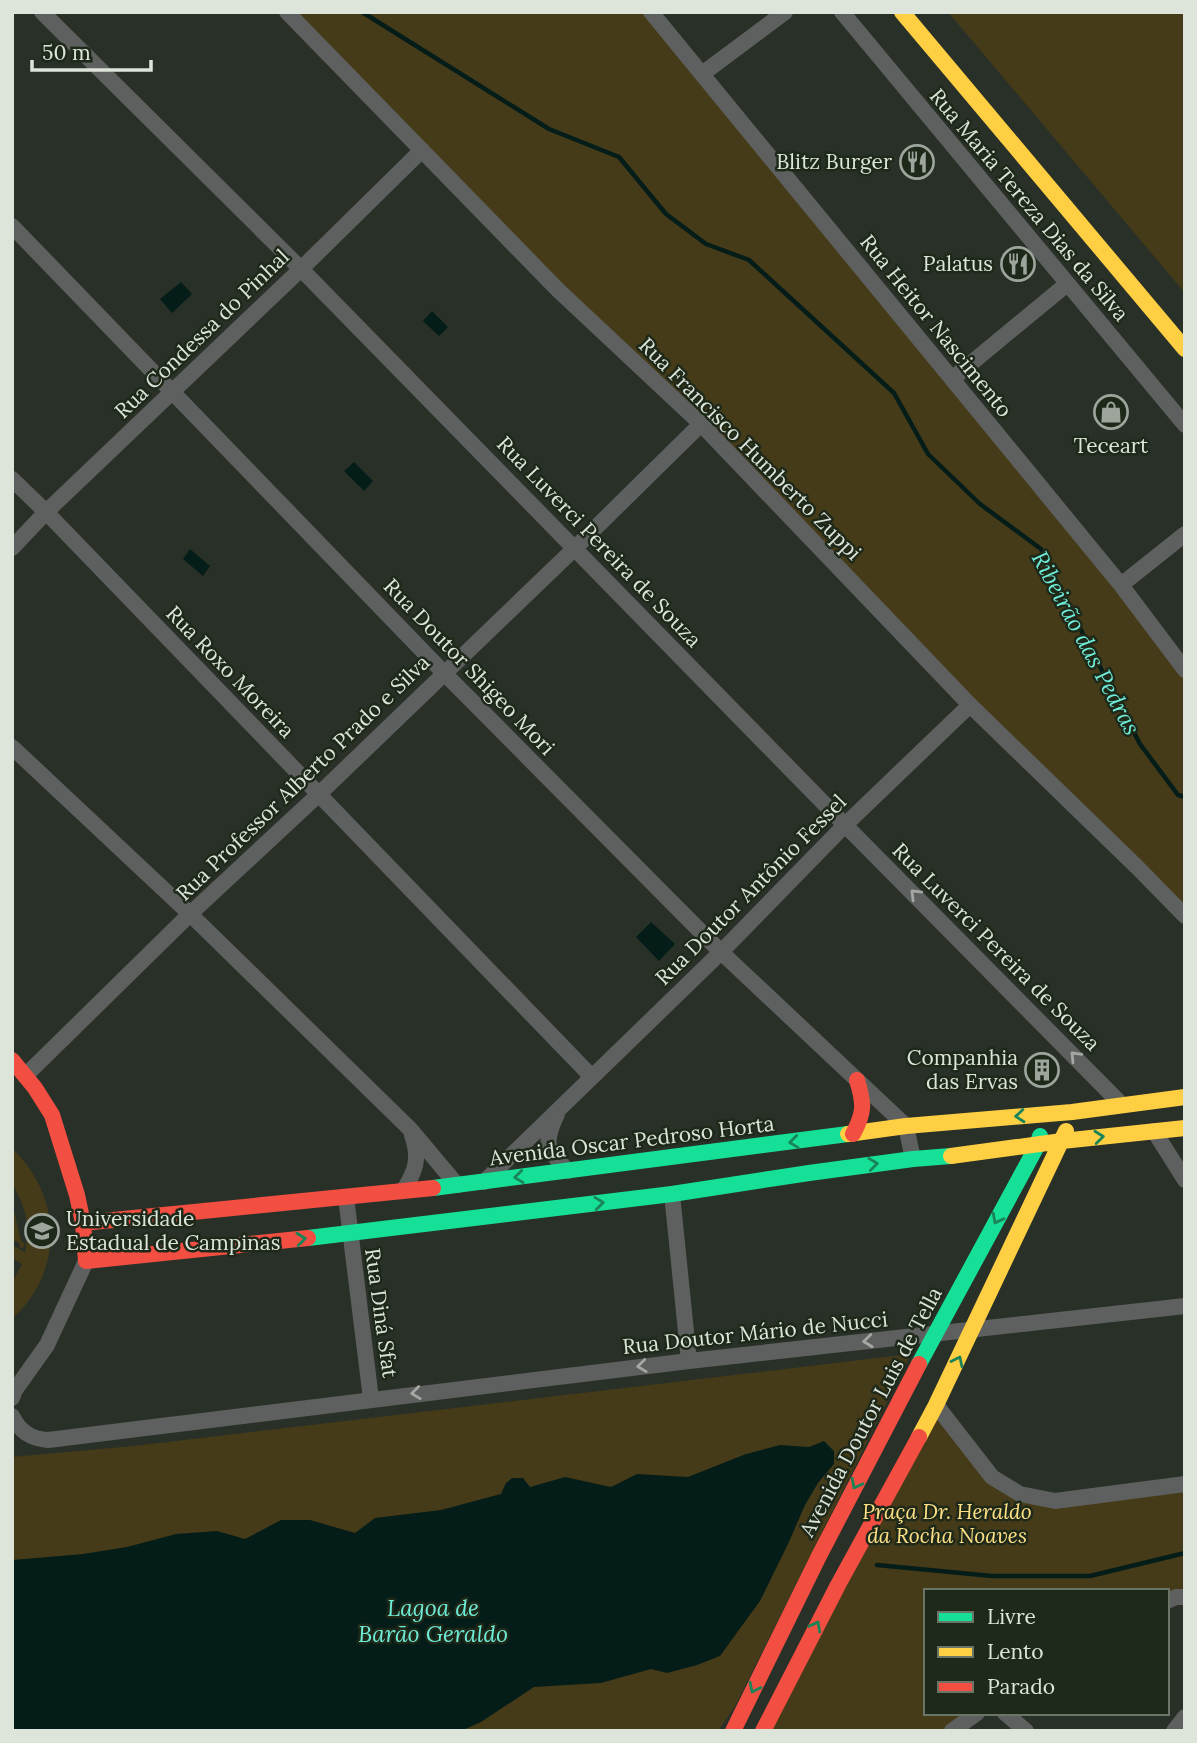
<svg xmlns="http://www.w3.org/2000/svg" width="1197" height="1743" font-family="Lora,serif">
<rect width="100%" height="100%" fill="#293028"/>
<path fill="#463b18" d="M287,12H651L1185,670V911Z
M948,12H1185V293Z
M12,1148C62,1196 65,1271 12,1319V1283L22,1264L12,1258V1245L25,1252L28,1232L26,1217L22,1203L12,1183Z
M12,1202L21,1241L25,1244L23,1248H20L19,1243L12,1239Z
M911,1354L734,1708L718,1731H12V1457L134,1446Z
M936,1405L992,1477L1055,1501L1185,1484V1597L1167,1601V1591H926V1713H977L952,1731H763Z"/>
<path fill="#051d19" d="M181,282L192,294L172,313L160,299Z
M432,311L448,327L439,336L423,321Z
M354,462L373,481L364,491L344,471Z
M190,549L210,566L203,576L183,559Z
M651,922L675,944L659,961L636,937Z
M824,1441L834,1451V1464L818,1483L805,1505L788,1544L760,1601L720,1656L697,1665L667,1673L651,1669L601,1683L534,1687L481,1722L461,1731H12V1560L83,1554L127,1547L176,1534L217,1531L245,1539L281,1520H310L355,1533L375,1518L441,1510L501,1494L506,1483L512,1478H523L530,1487L565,1477L611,1487L637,1474L688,1477L746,1454L780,1445L809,1447Z"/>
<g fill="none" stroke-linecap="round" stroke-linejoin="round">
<path stroke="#051d19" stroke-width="4.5" d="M362,12L549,129L619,157L666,214L706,244L749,260L894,393L928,454L980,504L1041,549L1067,603L1140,744L1178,795L1185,797
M877,1565L992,1576H1090L1185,1553"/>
<path stroke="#5d605e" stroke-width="16" d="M42,12L301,269L845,825L1122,1105
M287,12L558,290L701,424L970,705L1137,867L1185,916
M651,12L1121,585L1185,670
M842,12L1185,425
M702,74L785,12
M12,226L444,673L721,952L906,1126L913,1159
M952,379L1067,284
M12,479L46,512L592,1077
M12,548L46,512L301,269L422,150
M1121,585L1185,534
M12,747L190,914L410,1129L457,1185
M25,1076L190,914L318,795L575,548L701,424
M557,1114C543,1144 546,1148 568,1171
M1154,1131L1185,1180
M484,1182L721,952L845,825L970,705
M403,1191C416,1171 420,1158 412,1135
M672,1194L689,1361
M346,1197L371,1399
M12,1398L15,1390L47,1345L86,1261
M936,1405L992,1477L1020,1494L1055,1501L1185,1484
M12,1416C20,1432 31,1439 48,1440L689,1361L1185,1306
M1167,1601L1176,1597H1185
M1005,1713L1026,1731
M952,1731L977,1713
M1174,1731L1185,1717"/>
<path stroke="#16e098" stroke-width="16" d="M433,1188L848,1134
M308,1238L672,1194L809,1173L913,1159L951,1156
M919,1364L1037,1146L1040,1136"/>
<path stroke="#ffcf43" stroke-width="16" d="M902,12L1185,349
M848,1134L906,1126L1072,1112L1185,1097
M951,1156L1062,1141L1185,1128
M919,1437L936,1405L1066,1131"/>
<path stroke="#f24e42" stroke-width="16" d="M12,1060L35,1088L52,1115L77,1195L83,1223L86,1261L308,1238
M853,1134C865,1112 864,1103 857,1080
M83,1223L433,1188
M733,1731L819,1556L919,1364
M763,1731L838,1585L919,1437"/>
</g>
<defs><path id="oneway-chevron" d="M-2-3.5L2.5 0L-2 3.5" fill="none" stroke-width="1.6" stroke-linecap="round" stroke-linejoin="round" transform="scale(1.75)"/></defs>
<g stroke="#a3a9a2">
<use href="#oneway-chevron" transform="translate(915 894) rotate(-135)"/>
<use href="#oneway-chevron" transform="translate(1075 1056) rotate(-134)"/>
<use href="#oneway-chevron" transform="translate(868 1341) rotate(174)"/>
<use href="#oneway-chevron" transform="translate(642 1366) rotate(173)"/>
<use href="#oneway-chevron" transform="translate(416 1393) rotate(173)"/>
</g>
<g stroke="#1a8459">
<use href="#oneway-chevron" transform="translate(1020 1116) rotate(175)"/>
<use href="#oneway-chevron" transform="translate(1099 1137) rotate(-6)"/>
<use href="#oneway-chevron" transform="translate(794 1142) rotate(173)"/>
<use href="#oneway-chevron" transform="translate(873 1164) rotate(-7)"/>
<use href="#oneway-chevron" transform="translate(519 1177) rotate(173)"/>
<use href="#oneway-chevron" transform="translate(599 1203) rotate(-7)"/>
<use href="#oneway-chevron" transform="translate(997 1219) rotate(118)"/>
<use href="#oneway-chevron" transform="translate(301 1239) rotate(-6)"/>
<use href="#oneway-chevron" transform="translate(958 1361) rotate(-64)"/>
<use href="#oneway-chevron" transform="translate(856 1484) rotate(117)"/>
<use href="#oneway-chevron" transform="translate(816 1626) rotate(-62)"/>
<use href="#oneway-chevron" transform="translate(754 1688) rotate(116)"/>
</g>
<defs>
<g id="restaurant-ring" transform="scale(1.75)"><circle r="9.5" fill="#1e291a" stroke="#9ea59c" stroke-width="1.5"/><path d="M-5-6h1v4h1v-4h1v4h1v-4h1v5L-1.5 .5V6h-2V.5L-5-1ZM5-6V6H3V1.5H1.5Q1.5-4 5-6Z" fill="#9ea59c"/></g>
<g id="shop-ring" transform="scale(1.75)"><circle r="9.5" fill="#1e291a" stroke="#9ea59c" stroke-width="1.5"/><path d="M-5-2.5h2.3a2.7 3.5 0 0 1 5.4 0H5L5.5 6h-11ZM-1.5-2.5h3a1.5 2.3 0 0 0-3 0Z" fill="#9ea59c"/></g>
<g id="building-ring" transform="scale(1.75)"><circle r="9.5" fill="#1e291a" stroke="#9ea59c" stroke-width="1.5"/><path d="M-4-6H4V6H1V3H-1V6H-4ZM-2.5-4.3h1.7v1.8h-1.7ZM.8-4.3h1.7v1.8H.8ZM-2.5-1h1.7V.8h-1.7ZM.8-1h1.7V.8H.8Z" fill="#9ea59c"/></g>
<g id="university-ring" transform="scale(1.75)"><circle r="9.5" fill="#1e291a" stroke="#9ea59c" stroke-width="1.5"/><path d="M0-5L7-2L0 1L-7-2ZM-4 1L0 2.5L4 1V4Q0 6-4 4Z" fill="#9ea59c"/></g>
</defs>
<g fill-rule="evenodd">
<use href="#restaurant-ring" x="917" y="162"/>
<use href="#restaurant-ring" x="1018" y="264"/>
<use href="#shop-ring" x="1111" y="412"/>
<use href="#building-ring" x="1042" y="1070"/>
<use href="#university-ring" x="42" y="1231"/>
</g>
<g text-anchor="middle" stroke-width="5" stroke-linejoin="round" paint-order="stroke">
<g font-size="21" fill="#dde4da" stroke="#1e291a" text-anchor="end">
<text x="892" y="169">Blitz Burger</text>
<text x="993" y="271">Palatus</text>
<text x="1111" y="453" text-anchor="middle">Teceart</text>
<text x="1018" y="1065">Companhia<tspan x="1018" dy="24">das Ervas</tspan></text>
<text x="66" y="1226" text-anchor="start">Universidade<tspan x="66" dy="24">Estadual de Campinas</tspan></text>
</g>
<g font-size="21" fill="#dde4da" stroke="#1e291a">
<text transform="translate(1029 205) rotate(50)" y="7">Rua Maria Tereza Dias da Silva</text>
<text transform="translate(936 326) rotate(51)" y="7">Rua Heitor Nascimento</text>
<text transform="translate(202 334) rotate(-44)" y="7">Rua Condessa do Pinhal</text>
<text transform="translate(750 449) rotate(45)" y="7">Rua Francisco Humberto Zuppi</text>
<text transform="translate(599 542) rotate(46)" y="7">Rua Luverci Pereira de Souza</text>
<text transform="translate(469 667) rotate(46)" y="7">Rua Doutor Shigeo Mori</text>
<text transform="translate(230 672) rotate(46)" y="7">Rua Roxo Moreira</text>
<text transform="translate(303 778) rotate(-44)" y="7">Rua Professor Alberto Prado e Silva</text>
<text transform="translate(751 890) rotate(-45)" y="7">Rua Doutor Antônio Fessel</text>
<text transform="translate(996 947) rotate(45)" y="7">Rua Luverci Pereira de Souza</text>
<text transform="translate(632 1141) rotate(-7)" y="7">Avenida Oscar Pedroso Horta</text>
<text transform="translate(381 1313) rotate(82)" y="7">Rua Diná Sfat</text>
<text transform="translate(755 1333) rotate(-6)" y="7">Rua Doutor Mário de Nucci</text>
<text transform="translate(871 1412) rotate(-62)" y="7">Avenida Doutor Luis de Tella</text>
</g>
<g font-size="21" font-style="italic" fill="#fee084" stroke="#1e291a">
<text x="947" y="1519">Praça Dr. Heraldo<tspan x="947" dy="24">da Rocha Noaves</tspan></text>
</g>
<g font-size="23" font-style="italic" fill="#6eecd7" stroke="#1e291a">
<text transform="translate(1086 643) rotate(62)" y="8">Ribeirão das Pedras</text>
<text x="433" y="1616">Lagoa de<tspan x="433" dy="26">Barão Geraldo</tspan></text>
</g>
</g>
<rect width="1197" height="1743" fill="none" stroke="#dde4da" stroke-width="28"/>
<rect x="924" y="1589" width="245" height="126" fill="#1e291a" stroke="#6a7467" stroke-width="2"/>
<rect x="938" y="1612" width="35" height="10" fill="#16e098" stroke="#6a7467" stroke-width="2"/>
<text x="987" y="1624" font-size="21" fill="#dde4da">Livre</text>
<rect x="938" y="1647" width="35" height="10" fill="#ffcf43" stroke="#6a7467" stroke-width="2"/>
<text x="987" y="1659" font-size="21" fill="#dde4da">Lento</text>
<rect x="938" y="1682" width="35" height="10" fill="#f24e42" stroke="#6a7467" stroke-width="2"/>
<text x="987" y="1694" font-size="21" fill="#dde4da">Parado</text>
<path d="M32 60v10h119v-10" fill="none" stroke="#dde4da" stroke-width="3.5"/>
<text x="42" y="60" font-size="21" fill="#dde4da" stroke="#1e291a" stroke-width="5" paint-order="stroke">50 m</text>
</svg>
